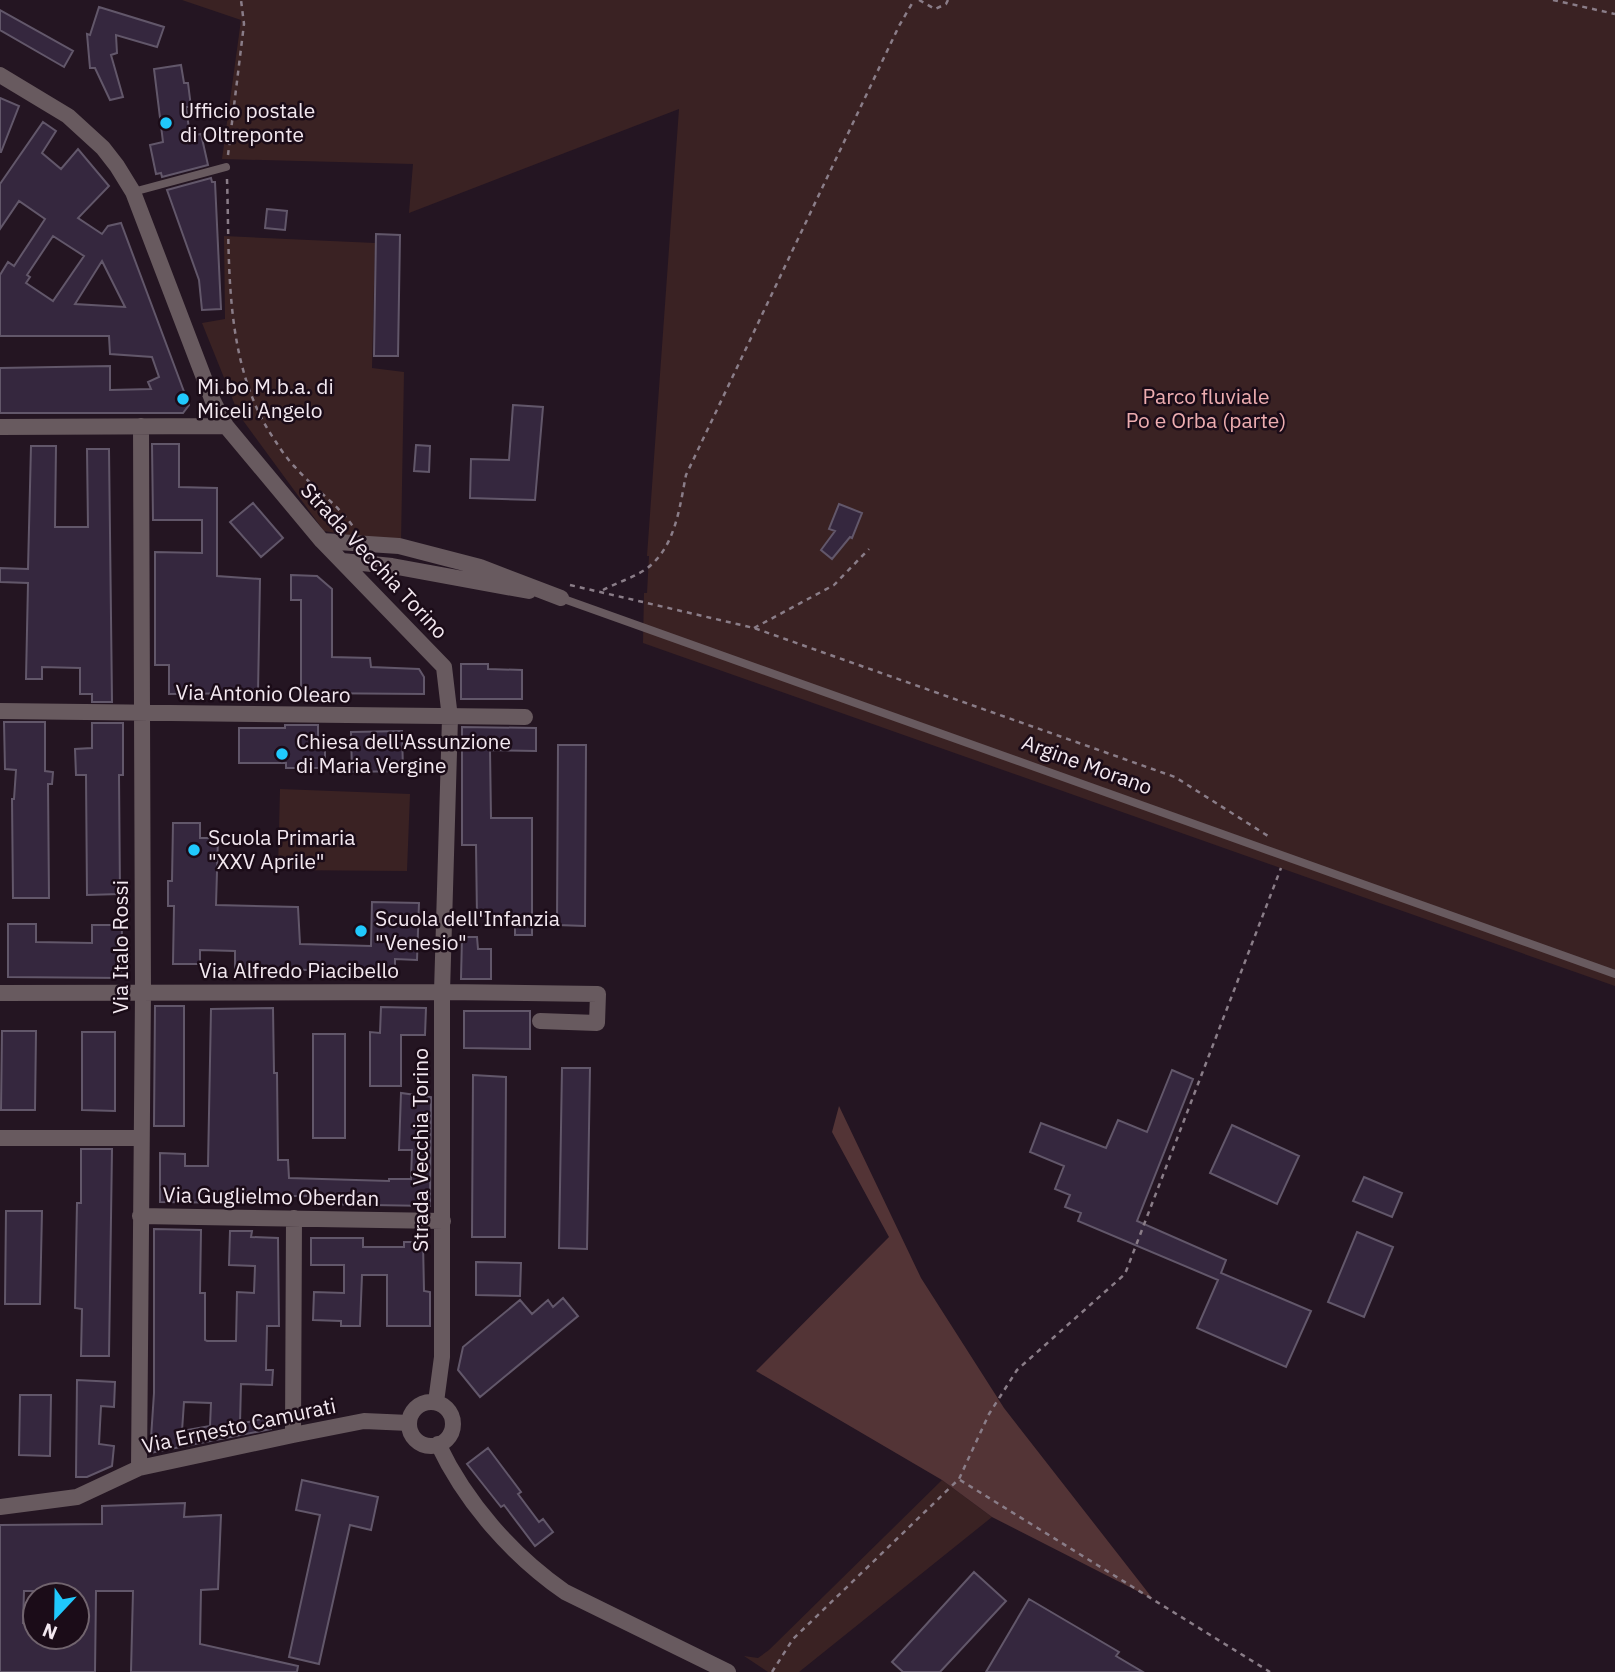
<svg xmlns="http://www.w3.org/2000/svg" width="1615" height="1672" font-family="'IBM Plex Sans',sans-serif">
<rect width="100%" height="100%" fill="#241522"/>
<path fill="#3a2223" d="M182,0H1615V986L643,643L644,593H647L649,556H647L679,109L409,213L413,164L222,159L241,20Z
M224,236L375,243L372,368L404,372L401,544L324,531L239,415L202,323L225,319Z
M280,789L410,794L407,871L278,870Z
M942,1480L992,1517L799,1672H768L744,1656L758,1658L769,1650Z"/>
<path fill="#533436" d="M839,1106L921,1278L1004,1408L1153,1599L992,1517L942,1480L756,1371L889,1237L832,1132Z"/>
<path fill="#35273e" stroke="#62576a" stroke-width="2" fill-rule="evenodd" d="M99,7L164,27L157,47L116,35L117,53L111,55L123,97L110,100L95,68H90L87,34L90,35Z
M0,10L73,51L64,67L0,30Z
M181,65L184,83H188L191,107H186L190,136L201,134L208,165L162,177L161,173L156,174L150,145L163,142L154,69Z
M0,98L19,106L1,152H0Z
M43,122L56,131L42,153L61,169L78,149L109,186L78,218L102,234L108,226L121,223L189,405L183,413H0V368L110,366V390L151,389L148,382L159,377L152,357L110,354L109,336H0V275L8,262L14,266L45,219L19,201L0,229V184ZM53,236L84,256L53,301L26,283L30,277L27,275ZM102,261L125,307L75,304Z
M211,178L212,182H215L221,309L202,310L199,280L167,190Z
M267,209L287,211L285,230L265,228Z
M376,234L400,235L398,356H374Z
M513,405L543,407L535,500L470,498L471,459L509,460Z
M152,444H179V487L217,488V576L260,579L258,693L169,694V665H155V552L202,553V520H153Z
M416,445L430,446L429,472L414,471Z
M31,446H56L55,527H88L87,449H109L112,702H92V694H80V668L42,667V679H26L28,583L0,582V568L28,569Z
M253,503L283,538L261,557L230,522Z
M839,504L862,513L852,538L850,537L832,559L821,550L835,531L829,529Z
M291,575L317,576L332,589V657L370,658L371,667L419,669L424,677V694L301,693V600H291Z
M461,664H488V669L522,670V699H461Z
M4,722H45V771L53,772L52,784H48L49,898H13L12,799H14L16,770L5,769Z
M92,723H123V775H119L120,894L87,895L86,775H76L75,749L92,748Z
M285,725H318V745H325V768H286V763H239V728H285Z
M462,727L536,728V751L490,750L491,818H532V935H515V916H477L476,845H462Z
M402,731L403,771L352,772L351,732Z
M558,745H586L585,926L557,925Z
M173,823H200V838H218L216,905L298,907L300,944L371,946L372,902L419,903L417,960L395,959V971L235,969V951L200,950V964H173L174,906H168V881H172Z
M8,924H36V942L92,943V925H122L121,978L8,977Z
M462,937H477L478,949H491V979H461Z
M155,1006H184V1126H154Z
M381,1007L426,1008L425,1035H401V1086H370V1032L380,1033Z
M273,1008L274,1073H277L278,1160H288L289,1178L389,1181V1179H411L412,1150H399L401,1093L431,1097L430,1206L312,1204V1196H245V1203L160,1202V1153L185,1154V1166H208L211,1009Z
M464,1011H530V1049L464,1048Z
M2,1031H36L35,1110H1Z
M82,1032H115V1111L82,1110Z
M313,1034H345V1138H313Z
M562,1068H590L587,1249L559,1248Z
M1172,1070L1193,1079L1137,1221L1226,1260L1221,1273L1311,1311L1286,1367L1197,1328L1218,1280L1078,1221L1081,1213L1065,1207L1070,1195L1055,1189L1064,1166L1030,1152L1041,1123L1106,1148L1118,1120L1147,1132Z
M473,1075L506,1077L505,1237H472Z
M1232,1125L1299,1156L1277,1204L1210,1173Z
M81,1149H112L109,1356H81L82,1309L75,1308L77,1203H81Z
M1364,1177L1402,1193L1392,1217L1353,1201Z
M6,1211H42L40,1304H5Z
M154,1229L201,1230L200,1293H205V1340L207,1341H236L237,1292L254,1293L255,1266L229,1265L230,1231H252L251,1237L278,1238L279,1326H267L266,1370H273L272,1385L241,1384L240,1424L270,1417L271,1429L150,1453L154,1393ZM184,1402L211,1403L210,1426L182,1431Z
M1357,1232L1393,1247L1364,1317L1328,1302Z
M311,1238H363V1247H404V1242H423L424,1291L430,1292V1326H387V1275H362L360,1326H341V1321L313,1320L314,1292L344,1293V1265H311Z
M476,1262L521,1263L520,1296L476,1295Z
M563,1298L578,1316L480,1397L458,1370L463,1347L520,1300L532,1314L548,1300L553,1307Z
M77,1380L115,1382L114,1407L101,1406L99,1444L114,1446L112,1466L87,1477H76Z
M20,1395H51L50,1456L19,1455Z
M488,1448L521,1492L518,1494L539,1522L543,1519L553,1532L535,1546L504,1505L501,1507L467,1464Z
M302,1480L378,1497L371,1530L350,1525L319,1664L289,1657L320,1515L296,1510Z
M185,1503L184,1517L221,1515L218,1589L201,1590L200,1644L298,1666L297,1672H131L133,1591H96L95,1672H0V1525L102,1524V1506ZM24,1591H58V1595H77V1637H35V1623H23Z
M974,1572L1006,1601L940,1672H903L892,1662Z
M1029,1599L1119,1652L1116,1656L1143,1672H986Z"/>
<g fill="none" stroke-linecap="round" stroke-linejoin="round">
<path stroke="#8a7d88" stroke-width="2.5" stroke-dasharray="5 5" stroke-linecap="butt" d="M919,0L935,9L946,4L948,0
M1553,0L1615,14
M228,155L244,24L241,0
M227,179C230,266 223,366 276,442C281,450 288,460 295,467C314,489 338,504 354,528
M570,585L754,628L1175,777L1268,836
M603,590C618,582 639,576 651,565C676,543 680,505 686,475L899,26L914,0
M754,628L834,585L869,549
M960,1480L1270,1672
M772,1672L793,1639L959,1479L989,1414L1017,1370L1125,1274L1281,868"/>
<path stroke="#685a5f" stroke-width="8" d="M133,192L226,167
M561,598L1615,974"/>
<path stroke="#685a5f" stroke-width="16" d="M0,75L68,116L103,148L117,166L133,192L212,399L226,426L322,541L444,667L450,718L442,992V1357L436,1402
M0,427L226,426
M322,541L399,546L480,567L561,598
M342,561L392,566L529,591
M0,711L525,717
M0,993L442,992L598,994L597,1023L540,1021
M0,1138H141
M140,1216L443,1221
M409 1424a22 22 0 1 1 44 0a22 22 0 1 1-44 0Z
M293,1435L294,1218
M438,1444C466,1503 512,1555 565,1592L728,1672
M139,1468L143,993L141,426
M0,1507L77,1497L139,1468L293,1435L364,1421L409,1423"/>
</g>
<g fill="#20c9fd" stroke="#1b0c18" stroke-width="2.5">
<circle cx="166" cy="123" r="7"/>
<circle cx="183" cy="399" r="7"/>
<circle cx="282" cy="754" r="7"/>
<circle cx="194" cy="850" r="7"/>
<circle cx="361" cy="931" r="7"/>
</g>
<g text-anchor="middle" stroke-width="5" stroke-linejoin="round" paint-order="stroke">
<g font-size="21" fill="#f3e8f0" stroke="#1b0c18" text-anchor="start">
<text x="180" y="118">Ufficio postale<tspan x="180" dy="24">di Oltreponte</tspan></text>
<text x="197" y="394">Mi.bo M.b.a. di<tspan x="197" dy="24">Miceli Angelo</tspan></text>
<text x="296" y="749">Chiesa dell'Assunzione<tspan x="296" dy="24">di Maria Vergine</tspan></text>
<text x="208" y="845">Scuola Primaria<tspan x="208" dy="24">"XXV Aprile"</tspan></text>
<text x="375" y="926">Scuola dell'Infanzia<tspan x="375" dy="24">"Venesio"</tspan></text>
</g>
<g font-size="21" fill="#edadb0" stroke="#1b0c18">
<text x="1206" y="404">Parco fluviale<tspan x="1206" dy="24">Po e Orba (parte)</tspan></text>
</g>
<g font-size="21" fill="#f3e8f0" stroke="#1b0c18">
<text transform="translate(374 561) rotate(47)" y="7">Strada Vecchia Torino</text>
<text transform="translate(263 694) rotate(1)" y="7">Via Antonio Olearo</text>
<text transform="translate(1087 765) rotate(20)" y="7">Argine Morano</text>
<text transform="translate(121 947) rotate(-90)" y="7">Via Italo Rossi</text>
<text x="299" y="978">Via Alfredo Piacibello</text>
<text transform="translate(421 1150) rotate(-90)" y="7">Strada Vecchia Torino</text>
<text transform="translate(271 1197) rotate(1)" y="7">Via Guglielmo Oberdan</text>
<text transform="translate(239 1426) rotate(-12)" y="7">Via Ernesto Camurati</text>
</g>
</g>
<g transform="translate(56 1616) rotate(202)"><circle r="33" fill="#1b0c18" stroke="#71646e" stroke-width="2"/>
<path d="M0-5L12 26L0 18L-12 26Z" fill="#20c9fd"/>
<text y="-10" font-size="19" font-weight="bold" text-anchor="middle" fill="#f3e8f0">N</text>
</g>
</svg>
